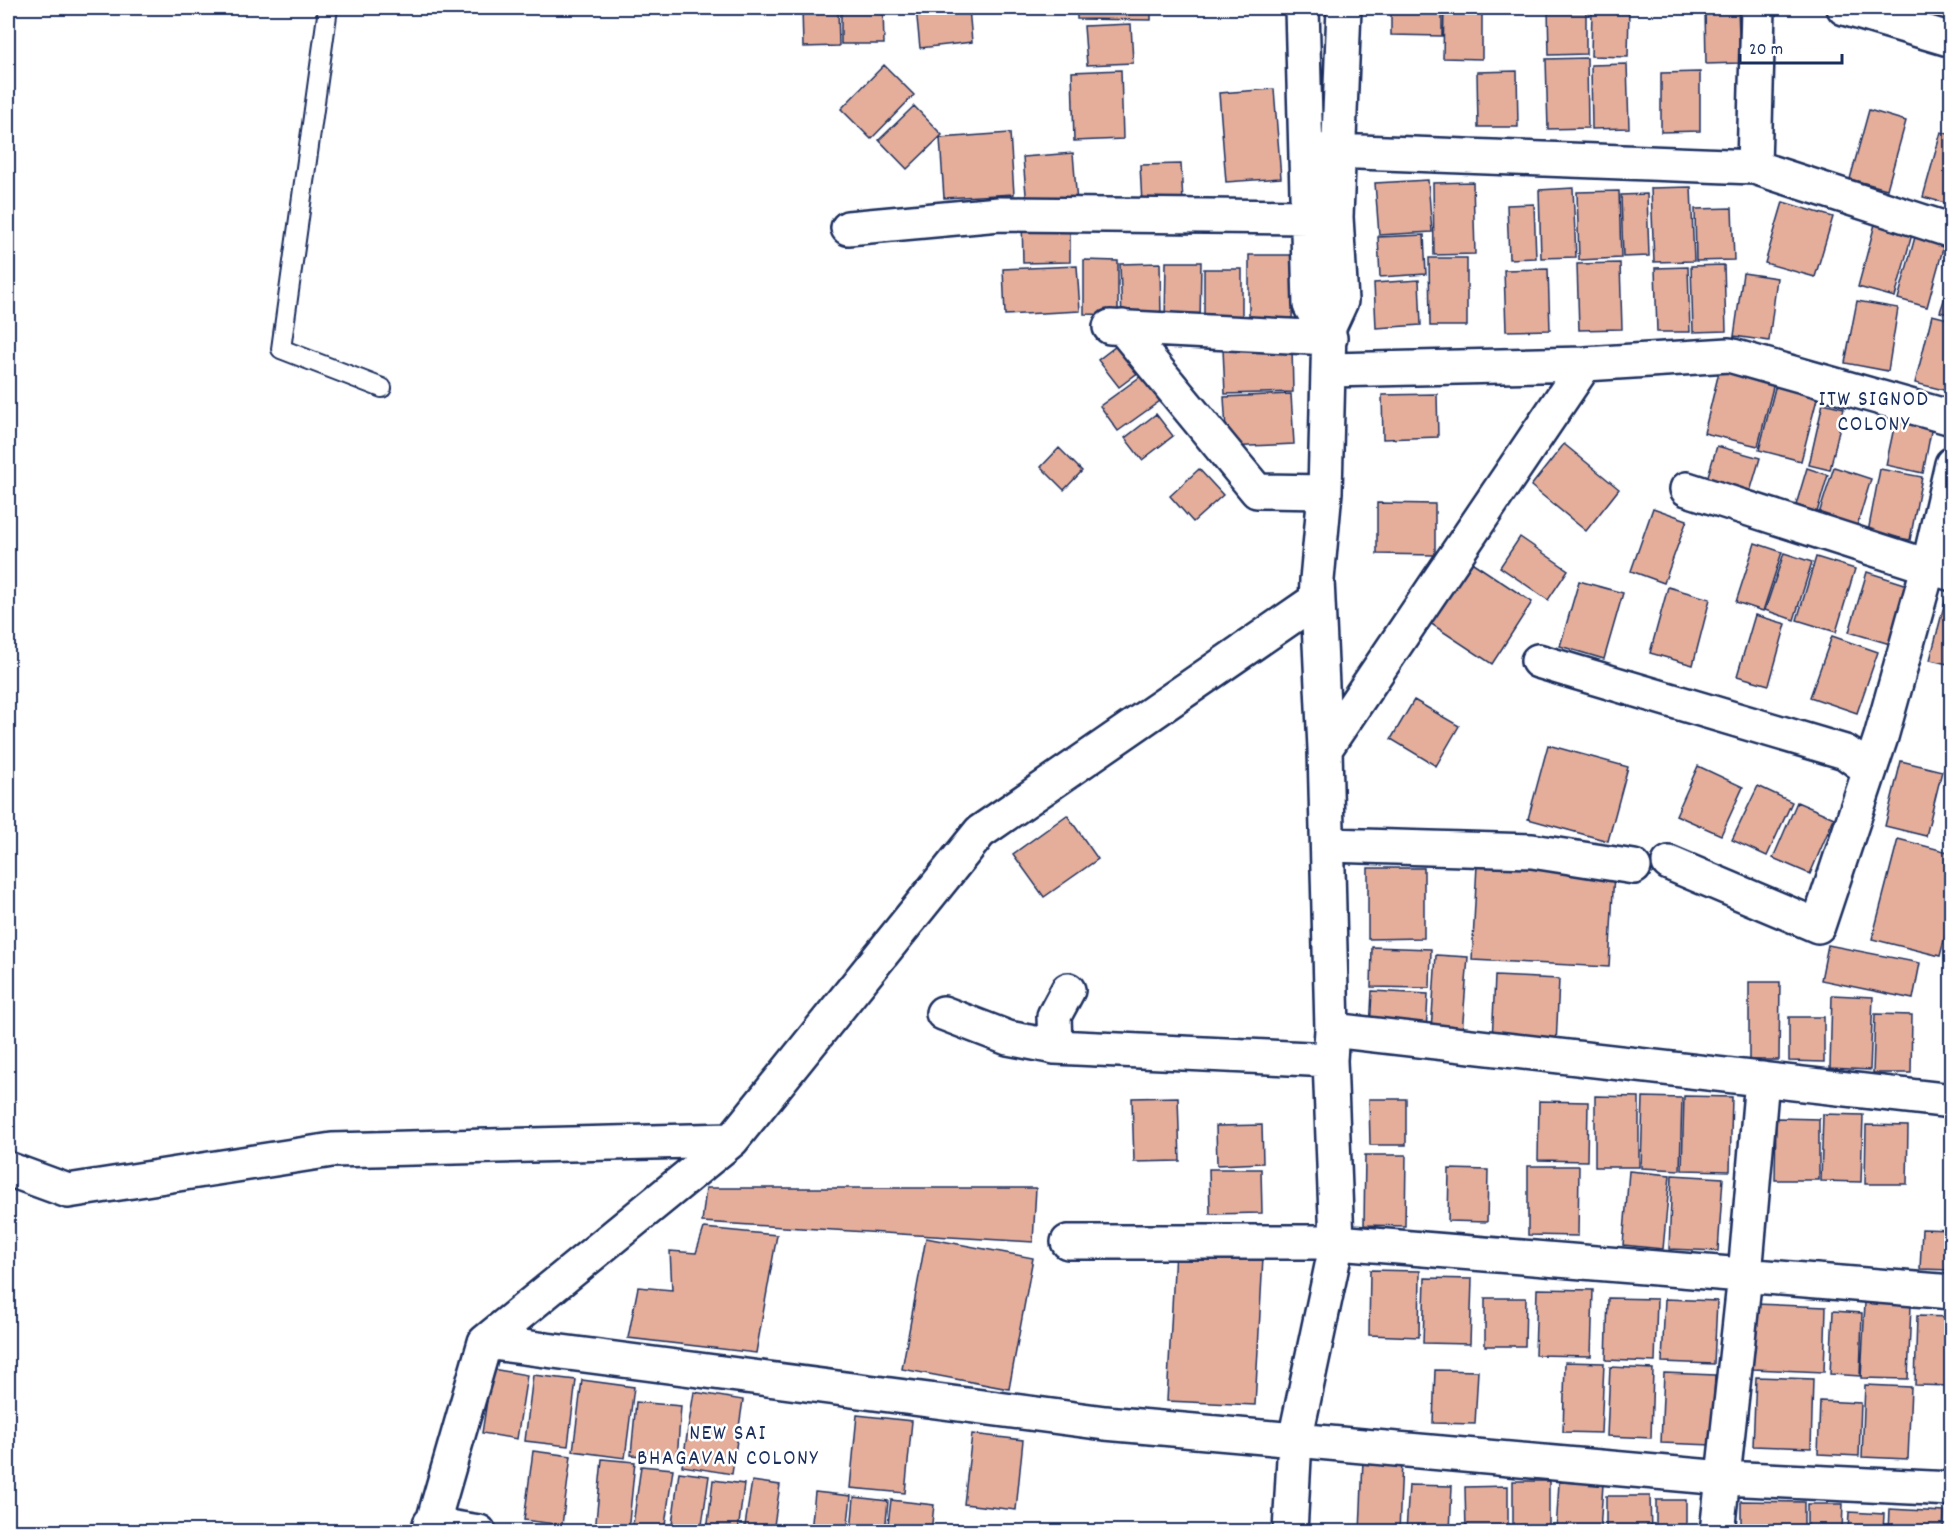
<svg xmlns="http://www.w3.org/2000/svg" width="1959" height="1539" font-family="Dekko,sans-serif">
<rect width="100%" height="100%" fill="#fff"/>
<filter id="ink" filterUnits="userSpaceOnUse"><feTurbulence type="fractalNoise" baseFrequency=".0167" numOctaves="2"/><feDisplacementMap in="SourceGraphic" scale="12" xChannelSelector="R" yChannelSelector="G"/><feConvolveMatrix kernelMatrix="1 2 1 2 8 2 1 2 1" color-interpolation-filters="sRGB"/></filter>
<g filter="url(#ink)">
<path fill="#e4ae9a" stroke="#1b2f5e" stroke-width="1.5" d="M802,8H838L839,46L803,47Z
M841,8H883L884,44H841Z
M916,8H969L972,42L920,48Z
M1077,8H1151V20L1077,19Z
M1391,8H1442V36L1391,35Z
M1444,8H1482V59L1443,58Z
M1548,8H1586V54L1549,55Z
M1592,8H1629L1628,57L1591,56Z
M1705,8H1738L1740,63L1706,64Z
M1131,24L1133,63L1087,65L1084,26Z
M1587,58L1588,128L1548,129L1546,59Z
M1627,64L1629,128L1592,129L1591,65Z
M884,65L914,95L871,139L841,109Z
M1121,70L1123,139L1074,141L1072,72Z
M1517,71L1518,127H1478L1477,72Z
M1700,72V131L1661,132V73Z
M1274,89L1281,178L1226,182L1219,93Z
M914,106L942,135L907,169L879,140Z
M1869,110L1906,121L1887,189L1850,179Z
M1941,132L1952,135V205L1923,197Z
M1010,133L1014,194L944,198L940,138Z
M1073,153L1077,203L1027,207L1023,157Z
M1181,164L1183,203L1142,204L1140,165Z
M1428,180L1432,232L1379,235L1375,183Z
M1473,182L1475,254L1434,255L1433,183Z
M1691,187L1694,261L1654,262L1651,188Z
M1573,188L1576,257L1541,258L1539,190Z
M1619,191L1621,258L1579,260L1577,192Z
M1647,194L1649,256L1623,257L1621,195Z
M1783,202L1833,217L1815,277L1765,263Z
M1534,204L1536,258L1509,259L1507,205Z
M1732,208L1734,260L1696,261L1695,209Z
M1070,218V262L1023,263L1022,219Z
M1875,224L1912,234L1895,297L1858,287Z
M1424,235L1426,274L1380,277L1378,237Z
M1915,237L1944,245L1927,307L1898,299Z
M1249,255H1293L1292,324L1249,323Z
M1429,258H1467V326H1430Z
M1084,260L1118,261V315L1084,314Z
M1166,262H1201L1200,324L1165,323Z
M1160,263L1161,317L1122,319L1120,264Z
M1620,263L1622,329L1579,330L1577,264Z
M1724,265L1726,331L1693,332L1691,266Z
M1077,266L1080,311L1005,315L1003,269Z
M1688,267L1690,332H1657L1655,268Z
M1204,269H1242V322H1204Z
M1548,269L1550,330L1506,331L1504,270Z
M1743,273L1777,278L1769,341L1734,336Z
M1952,277V315L1940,312Z
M1419,280L1421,325L1376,328L1374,283Z
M1857,301L1898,308L1888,371L1845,363Z
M1932,315L1952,320V392L1915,383Z
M1124,340L1144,368L1119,387L1098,360Z
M1292,346L1293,392L1225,394L1223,349Z
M1720,368L1774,383L1758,446L1704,433Z
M1148,371L1167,396L1118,431L1100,406Z
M1776,384L1818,395L1801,461L1759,450Z
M1291,394L1294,444L1227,447L1224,397Z
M1437,394L1438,437L1383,439L1382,395Z
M1823,403L1844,408L1830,470L1809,465Z
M1156,414L1173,436L1142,460L1125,438Z
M1896,418L1932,426L1923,473L1886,465Z
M1564,444L1619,489L1586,531L1531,486Z
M1717,446L1760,458L1750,492L1707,479Z
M1059,448L1082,471L1064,490L1041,467Z
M1834,467L1871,479L1856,529L1818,517Z
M1807,468L1828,475L1817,512L1796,505Z
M1199,469L1223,495L1193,522L1170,496Z
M1880,469L1922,477L1910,540L1868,532Z
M1377,503L1435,504V555L1377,554Z
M1653,508L1687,520L1664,583L1631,571Z
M1520,537L1568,570L1548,600L1500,567Z
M1755,543L1782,552L1763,611L1736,602Z
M1784,553L1812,562L1794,620L1765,610Z
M1816,557L1855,569L1836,632L1797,620Z
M1470,561L1532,602L1492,664L1430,623Z
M1867,572L1908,585L1890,644L1849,632Z
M1579,581L1623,593L1604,659L1560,646Z
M1668,587L1710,599L1693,665L1650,653Z
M1948,590L1952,591V665L1930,660Z
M1755,615L1786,624L1769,685L1737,676Z
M1832,636L1878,652L1857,713L1810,697Z
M1414,700L1459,726L1436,766L1391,739Z
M1548,745L1628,767L1608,841L1528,819Z
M1901,761L1942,771L1926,836L1885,826Z
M1698,766L1743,787L1721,835L1676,815Z
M1758,786L1792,802L1767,856L1732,840Z
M1797,802L1834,818L1810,874L1773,858Z
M1067,815L1098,859L1044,897L1013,854Z
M1898,839L1952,853V910L1940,956L1872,939Z
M1477,865L1614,872L1609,967L1472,960Z
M1368,868H1424V938L1368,939Z
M1828,945L1920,963L1913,999L1821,980Z
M1372,947L1431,949L1430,988L1371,987Z
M1436,955L1468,957L1462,1033L1431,1031Z
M1495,976L1559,979L1556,1046L1492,1042Z
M1749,982H1780L1779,1060H1749Z
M1372,991L1428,994L1426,1034L1370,1030Z
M1832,995L1873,997L1870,1070L1830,1068Z
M1875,1014L1912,1015L1911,1073H1873Z
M1789,1017H1824V1062L1789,1061Z
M1595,1096L1639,1097V1167H1595Z
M1684,1096L1732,1097L1730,1171L1682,1170Z
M1178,1097L1180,1161L1134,1162L1132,1098Z
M1643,1097L1682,1098L1680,1170L1641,1168Z
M1369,1099H1406V1145H1370Z
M1539,1101L1588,1102L1587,1161L1538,1160Z
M1823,1114L1863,1115L1861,1182L1821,1181Z
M1776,1118L1819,1119V1180H1775Z
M1262,1125L1263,1163L1217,1165L1216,1126Z
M1866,1125L1908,1126L1907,1184H1865Z
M1365,1155H1406L1405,1226L1364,1225Z
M1528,1166H1579L1578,1236L1528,1235Z
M1209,1169H1261L1262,1213L1210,1214Z
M1449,1169L1488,1170L1487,1222L1448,1221Z
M1629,1171L1670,1175L1663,1249L1623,1245Z
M1672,1175L1723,1178L1718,1251L1669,1249Z
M706,1188H1036L1033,1242L702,1222Z
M704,1228L777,1235L756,1353L628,1338L638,1287L672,1290L670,1251L696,1253Z
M1922,1229L1952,1230V1270L1920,1269Z
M926,1238L1033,1258L1009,1389L902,1369Z
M1175,1251L1263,1257L1255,1405L1167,1401Z
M1370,1270L1420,1271L1419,1337L1369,1335Z
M1425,1278L1472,1279L1470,1344L1423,1343Z
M1537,1289L1593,1290L1591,1356L1535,1355Z
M1485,1298H1526L1525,1346H1485Z
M1608,1298L1657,1299L1655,1362L1606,1360Z
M1665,1299L1717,1301L1714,1364L1662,1362Z
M1865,1303L1911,1305L1908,1379L1861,1378Z
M1756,1304L1826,1307L1824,1372L1753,1369Z
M1833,1311L1862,1313L1860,1376L1830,1374Z
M1917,1316L1952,1317V1386L1915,1385Z
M1565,1362L1604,1363L1601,1433L1563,1432Z
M1610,1367L1653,1369L1651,1438L1607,1436Z
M492,1369L527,1375L517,1439L482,1433Z
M1435,1370L1478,1371L1475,1424L1433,1423Z
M1664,1373L1715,1375L1712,1445L1661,1443Z
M533,1375L576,1380L568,1446L525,1441Z
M1756,1377L1813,1379L1811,1448L1753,1446Z
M582,1380L634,1387L625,1458L573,1451Z
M1865,1385L1911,1387L1908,1459L1862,1457Z
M694,1392L743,1400L732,1474L682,1466Z
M1820,1401L1861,1403L1859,1456L1818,1454Z
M636,1402L681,1406L677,1459L631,1455Z
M857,1415L912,1421L905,1493L850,1488Z
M972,1434L1023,1440L1016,1510L964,1504Z
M533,1451L571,1456L562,1525L524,1520Z
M602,1459L635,1462L628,1532H595Z
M1363,1460L1402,1462L1399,1532H1360Z
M641,1466L673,1469L664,1532H632Z
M679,1472L709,1476L701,1532H671Z
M713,1480L744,1484L738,1532H707Z
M752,1481L780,1485L773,1532H744Z
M1513,1481H1549V1532H1513Z
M1559,1482L1603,1484L1600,1532H1556Z
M1409,1485L1452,1486L1450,1532H1406Z
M1508,1486V1532H1466L1465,1487Z
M815,1492L851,1496L847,1532H811Z
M1606,1496H1650L1651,1532H1606Z
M854,1497L888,1501L885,1532H851Z
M891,1500L934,1505L931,1532H887Z
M1656,1500H1686V1532H1656Z
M1741,1501L1804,1502V1532H1741Z
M1807,1504H1843L1842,1532H1807Z
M1889,1509L1944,1512L1943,1532H1888Z
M1849,1512L1884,1514L1883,1532H1848Z"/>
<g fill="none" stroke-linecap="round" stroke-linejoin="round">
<g stroke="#1b2f5e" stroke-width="22">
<path id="service" d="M328,8L281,349L382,388"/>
</g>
<g stroke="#1b2f5e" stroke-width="38">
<path id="minor" d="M1302,8L1310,305L1321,325L1329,327
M1844,8L1952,40
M1306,150L1754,167L1952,231
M1754,167L1758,8
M848,228L999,214L1307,217
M1110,327L1330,338
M1122,327L1257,491L1325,492
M1330,370L1585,364L1729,355L1952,418
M1687,489L1952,574
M1538,661L1845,752L1870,770
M1325,749L1585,364
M1328,845L1532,851L1634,867
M1669,863L1818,926L1881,737L1928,568L1952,464
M943,1013L1008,1038L1055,1047L1330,1060
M1332,1030L1952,1101
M1055,1047L1054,1016L1068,990
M8,1169L68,1191L332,1150L732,1140
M1068,1242H1337L1952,1292
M485,1342L1105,1423L1723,1478L1952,1489
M430,1524L479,1532
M430,1532L485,1342L732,1140L980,832L1316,600L1317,581
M1290,1532L1295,1440L1337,1242L1330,1060L1332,1030L1325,749L1317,580L1325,492L1329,327L1341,301L1336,217L1344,8
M1717,1532L1745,1275L1762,1079"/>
</g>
<use href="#service" stroke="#fff" stroke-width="18"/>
<use href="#minor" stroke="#fff" stroke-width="33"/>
</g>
</g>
<g text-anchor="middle" stroke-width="5" stroke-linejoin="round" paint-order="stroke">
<g font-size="22" letter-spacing="1.5" fill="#1b2f5e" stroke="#fff">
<text x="1874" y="405">ITW SIGNOD<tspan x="1874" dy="25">COLONY</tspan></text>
<text x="728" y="1439">NEW SAI<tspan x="728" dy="25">BHAGAVAN COLONY</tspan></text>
</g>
</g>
<rect width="1959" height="1539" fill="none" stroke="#fff" stroke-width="30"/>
<rect x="15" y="15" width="1929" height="1509" fill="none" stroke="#1b2f5e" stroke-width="2" filter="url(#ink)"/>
<path d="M1740 54v9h102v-9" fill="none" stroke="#1b2f5e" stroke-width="3"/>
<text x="1749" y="54" font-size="18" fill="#1b2f5e" stroke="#ffffff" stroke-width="4.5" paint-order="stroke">20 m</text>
</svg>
